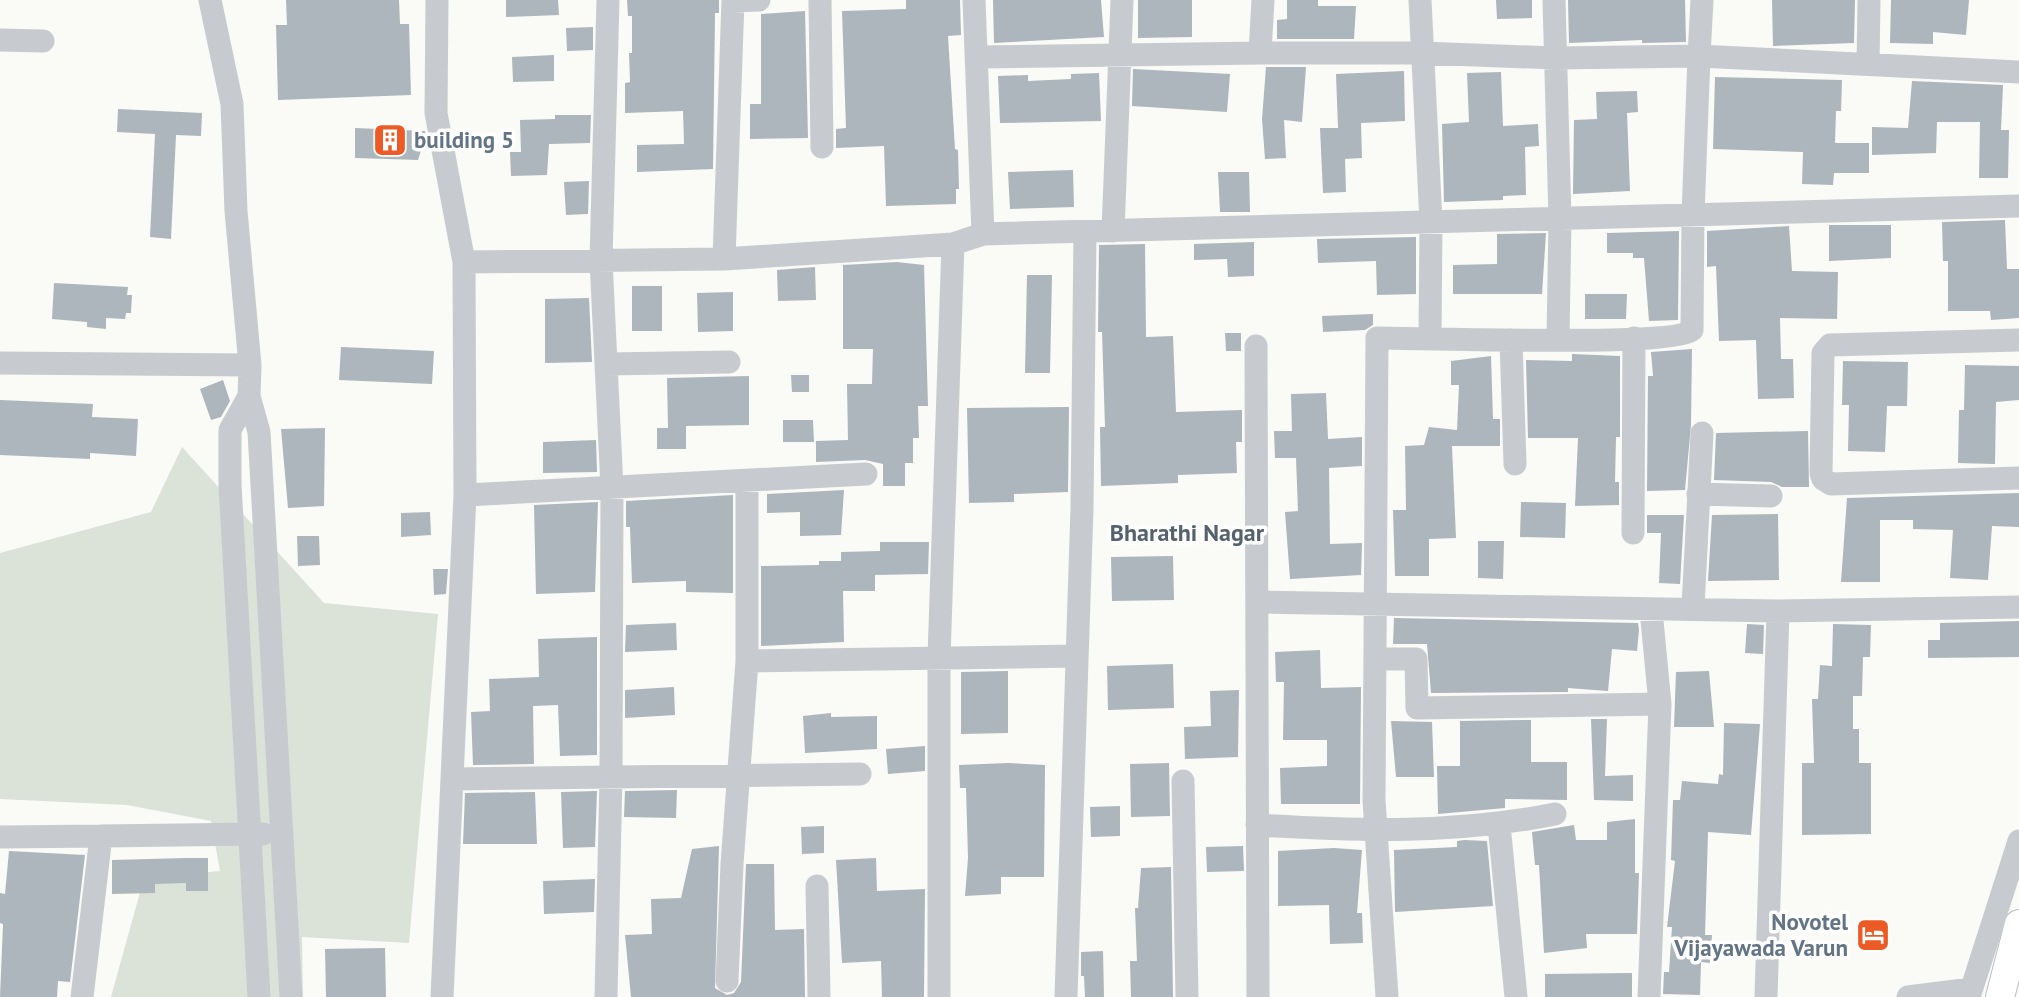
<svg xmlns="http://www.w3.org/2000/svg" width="2019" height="997" font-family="'PT Sans',sans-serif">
<rect width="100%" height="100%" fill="#fafaf7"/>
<path fill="#dbe2d8" d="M182,447L324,603L438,614L409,943L302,937L303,997H111L144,878L220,871L211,821L127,805L0,799V553L151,512Z"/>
<path fill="#adb6bc" d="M286,0H399L400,24H409L411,95L278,100L276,25H287Z
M506,0H558L559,15L506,17Z
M627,0H719V13H715L713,169L637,172V145L684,144L683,111L625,113V83L630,82L629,53H632V16H628Z
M906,0H960L961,35L948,36L955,149L958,150L959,189H956V204L886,206L884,146L836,148V129L846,128L842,11L906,9Z
M993,0H1101L1104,37L994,43Z
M1138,0H1192V37L1138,38Z
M1287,0H1318V6H1356L1354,39H1277V20L1287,19Z
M1496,0H1532V18L1497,19Z
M1568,0H1685L1686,42L1642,43V40L1569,43Z
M1772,0H1855L1854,43L1773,46Z
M1891,0H1969L1966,35L1933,32V44L1890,43Z
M805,11L808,138L750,139V104H761V14Z
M593,27V50L567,51L566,28Z
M554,55V81L513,82L512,57Z
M1266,67H1306L1302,122L1284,120L1286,158L1265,159L1262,119Z
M1133,69L1230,74L1227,112L1132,106Z
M1404,71L1405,121L1361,123L1362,158L1345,159L1346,192L1323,193L1320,128H1338L1336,74Z
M1501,72L1503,126L1538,124L1539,146L1525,147L1526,195L1503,196V200L1444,202L1442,124L1469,122L1467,73Z
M1099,73L1101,121L1000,123L998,76L1028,75V81L1071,79V74Z
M1715,77L1842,80L1841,111H1836L1835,143H1869V173H1834L1833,185L1802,184L1803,152L1713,149Z
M1912,81L2003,85L2001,130H2009L2008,178H1979L1980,122H1937L1936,153L1872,155V127L1908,128Z
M1637,91L1638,112L1627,113L1630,191L1573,194L1574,120L1597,119L1596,92Z
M118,109L202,113L201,136L176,135L171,239L150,237L155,134L117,132Z
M555,115H591L590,143L549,144L547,175L511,176L510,152H521L520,120L555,119Z
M355,128L425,131L426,135L418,160L355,158Z
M1073,170L1074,207L1010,209L1008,172Z
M1218,172H1249L1250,212H1220Z
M589,181L588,214L566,215L564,182Z
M2005,220L2007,269H2019V318L1991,320L1990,311H1948V261H1943L1942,222Z
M1829,225H1891V258L1829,261Z
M1789,226L1792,271L1838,272L1837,319L1780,318L1781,359H1793L1794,398L1758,399L1756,340L1719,341L1716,266L1707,267V231Z
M1679,231L1678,320L1649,321L1644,258H1633V253H1607V233Z
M1546,233L1542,294H1453V265L1497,264V234Z
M1416,237V294L1377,295L1376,261L1318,263L1317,239Z
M1254,242V276L1228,277L1227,259L1194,260V244Z
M1145,244L1146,337L1173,336L1176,412L1242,410V442H1236L1237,473L1178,475V483L1101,486L1100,427H1105L1102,332H1098L1099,245Z
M897,262L924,265L928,406H918L919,438H913V463H905V486H883V464L865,460L816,462V441L848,440L847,384H872L873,349H843V265Z
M815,267L816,300L778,301L777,270Z
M1027,275H1052L1050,373H1025Z
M54,283L128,287L127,295H132L131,313H126L125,319L106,318V329L87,327V322L52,319Z
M632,286H662V331H632Z
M733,292V331L698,332L697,293Z
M1585,294H1627L1626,319H1585Z
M589,298L592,362L545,363V299Z
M1373,314V325L1365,330L1323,332L1322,316Z
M1225,333H1241V351H1226Z
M341,347L434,351L432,384L339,380Z
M1692,349L1691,425L1685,490L1647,491L1648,376H1653L1651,352Z
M1572,354L1620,356V437H1616L1615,482H1619V505L1575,506L1578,438H1528L1526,360L1572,361Z
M1491,356L1493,419H1500V446H1452L1456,538L1429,539V576H1395L1393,510H1406L1405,446L1424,445L1429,427L1457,430L1459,385H1451V361Z
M1843,361L1908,362L1907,406H1887L1885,452L1848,451L1849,405H1842Z
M1965,365L2019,366V400L1996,402L1995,464L1958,463L1959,410H1964Z
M791,375H809V392H792Z
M749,376V425L686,426V449H657V428H668L667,378Z
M223,380L230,401L221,417L211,420L200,389Z
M1326,393L1328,439L1362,437V466L1329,468L1330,544L1362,543L1361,575L1290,579L1285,512L1298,511L1296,458H1275L1274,431H1292L1291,394Z
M0,400L93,404L92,417L138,419L136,456L90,453V459L0,455Z
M1069,407L1068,492L1014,494V502L969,503L967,408Z
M783,420H813L814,442H783Z
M325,428L324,506L288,508L281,429Z
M1808,431L1809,487H1782L1771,482L1714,480L1716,433Z
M596,440L597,472L543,473V442Z
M844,490L841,535L800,536V512L767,513V494Z
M2019,493V527L1992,526L1988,580L1950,578L1953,530L1913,529V520H1880V582H1841L1847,498Z
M733,495V593L686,592V581L632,583L630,527H626V501Z
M598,502L595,592L536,594L534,505Z
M1521,502L1566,503L1565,538L1520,537Z
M430,512L431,535L401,537V513Z
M1778,514L1779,580L1708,581L1712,515Z
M1647,515H1684L1680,584L1659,583L1661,533H1647Z
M297,536H319L320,565L298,566Z
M1478,541H1504L1503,579L1478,578Z
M880,542H929L928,574L875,575V591H843L844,642L761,646V566L819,565V561H841V552L880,551Z
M1173,556L1174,600L1112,601L1111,557Z
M433,569H448L446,594L434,595Z
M1394,618L1638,623L1639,630L1637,651L1612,649L1608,691L1568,688V692L1431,693L1427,644H1393Z
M2019,621V657L1928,658V640H1940V623Z
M676,623L677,650L625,652L626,625Z
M1747,624L1764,625L1763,654L1745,653Z
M1833,624L1871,625L1870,657H1863L1862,696H1853V729H1859V763H1871V834L1802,835V763H1814L1812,699H1818L1820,665L1832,666Z
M597,637V755L560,756L558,705L533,706L534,764L473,765L471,712L490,711L489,679L539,677L538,639Z
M1320,650L1321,688L1361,687L1360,804H1281L1280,768L1327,766V740H1283L1284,682H1276L1275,652Z
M1173,664L1174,708L1108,710L1107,666Z
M1008,671V733L961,734V672Z
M1709,671L1714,727H1674L1676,672Z
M674,687L675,715L625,718V690Z
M1239,690L1238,757L1185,759L1184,727L1211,726L1210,691Z
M831,713V717L877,716V749L805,753L803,716Z
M1591,719H1607L1605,776L1633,775V801L1594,800Z
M1531,720V762H1567V800L1505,799V808L1438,814L1437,766H1460V721Z
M1391,721L1432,722L1434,777H1396Z
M1724,723L1760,724L1751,835L1708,832L1705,935H1712L1710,963L1701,962L1700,995L1663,994L1664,972H1669L1672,927H1667L1675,861L1671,860L1673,800H1680L1682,781L1718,784L1719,774L1723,775Z
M925,746V771L888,774L886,749Z
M1008,763L1045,765L1044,877H1001V894L965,896L968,858L966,788H960L959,765Z
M1169,763L1170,816L1131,817L1130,764Z
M677,790L676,818L624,817L625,791Z
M597,791L595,847L563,848L561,792Z
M535,792L537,844H463L465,793Z
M1120,806V836L1091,837L1090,807Z
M1635,819V873H1639L1637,934H1586L1587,948L1544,953L1539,865H1535L1532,832L1574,825L1576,840H1607V822Z
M824,826V853L802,854L801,827Z
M1464,840L1487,841L1493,906L1395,912L1394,850L1457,847V841Z
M719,846L715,988L727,995L734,993L741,982L746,864H774L775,930L804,929L805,997H631L625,935L652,934L651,899L681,898L692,849Z
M1243,846L1244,871L1207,872L1206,847Z
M1334,848L1362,850L1357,913H1362L1363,943L1330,944L1329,905L1278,906V851Z
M9,851L85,855L70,982L58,981L57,997H0L3,924L0,923V893L5,894Z
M186,858H208V891H186V883L155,884V893L112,894V860Z
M876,858L877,891L925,889L924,997H882L881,961L842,963L836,860Z
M1171,867L1173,997H1131L1130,961H1137L1135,908H1138L1141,868Z
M595,879L594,912L544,914L543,881Z
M385,948L386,997H326L325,949Z
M1103,951L1104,997H1085L1084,976H1081V952Z
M1632,973V997H1545V974Z"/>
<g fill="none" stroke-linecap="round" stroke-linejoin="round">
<g stroke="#babec2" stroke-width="30">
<path id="major" d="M2000,997L2019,924"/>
</g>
<path stroke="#c7cbcf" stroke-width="23" d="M210,0L232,104L236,211L250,365
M437,0L436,113L464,262L465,495L442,997
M820,0L822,147
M974,0L983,234
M1420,0L1431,222L1430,338
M1554,0L1560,219L1558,339
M733,1L759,0
M0,40L43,41
M1260,53L1263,0
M978,57L1260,53H1422L1555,58L1699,56L1702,0
M1868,64L1869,0
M1113,231L1122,0
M724,259L733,0
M464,262L724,259L953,244L983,234L2019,206
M1511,340L1515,464
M2019,340L1830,345L1823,353L1821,473L1823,479L1831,484L2019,478
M1256,346L1258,997
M0,363L250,365L249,396L259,432L291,997
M608,364L729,362
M249,396L230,430V485L259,997
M1698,494L1771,496
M465,495L866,474
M1633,533L1634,338
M1258,602L1778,611L2019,607
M1693,607L1702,433
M1377,659H1416L1417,708L1660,704
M747,661L1077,656
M452,779L860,774
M1183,781L1187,997
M1257,825C1358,831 1456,834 1555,814
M1499,825L1516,997
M101,836L263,834
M0,837L101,836L82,997
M817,886L819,997
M727,981L732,864L747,661V481
M606,997L611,777L612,488L601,260L608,0
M939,997V657L953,244
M1066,997L1082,508L1085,232
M1387,997L1374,800L1377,338C1421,338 1673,347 1692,330L1693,215L1699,56L2019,72
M1649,997L1660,704L1651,610
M1766,997L1778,611
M1908,997L1971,989
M1969,997L2019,841"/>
<use href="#major" stroke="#fff" stroke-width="28"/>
</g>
<defs>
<g id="building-square" transform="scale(1.75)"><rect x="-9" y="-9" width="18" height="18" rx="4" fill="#ec5b25" stroke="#fff"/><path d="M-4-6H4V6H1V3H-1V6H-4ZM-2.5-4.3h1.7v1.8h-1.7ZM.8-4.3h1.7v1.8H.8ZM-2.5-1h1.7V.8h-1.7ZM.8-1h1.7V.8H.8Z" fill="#fff"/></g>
<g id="hotel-square" transform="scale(1.75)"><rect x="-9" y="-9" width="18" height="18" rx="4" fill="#ec5b25" stroke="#fff"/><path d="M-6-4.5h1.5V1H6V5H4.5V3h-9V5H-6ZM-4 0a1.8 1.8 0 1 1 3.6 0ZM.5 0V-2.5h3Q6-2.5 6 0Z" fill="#fff"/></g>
</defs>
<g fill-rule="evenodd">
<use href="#building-square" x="390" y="140"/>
<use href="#hotel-square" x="1873" y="935"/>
</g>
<g text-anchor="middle" stroke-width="7" stroke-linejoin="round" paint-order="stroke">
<g font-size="23" font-weight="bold" fill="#637484" stroke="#fff" text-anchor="start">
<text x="414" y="148">building 5</text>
<text x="1848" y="930" text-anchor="end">Novotel<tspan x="1848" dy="26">Vijayawada Varun</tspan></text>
</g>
<g font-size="24" font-weight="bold" fill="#55626e" stroke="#fff">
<text x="1187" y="541">Bharathi Nagar</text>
</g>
</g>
</svg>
